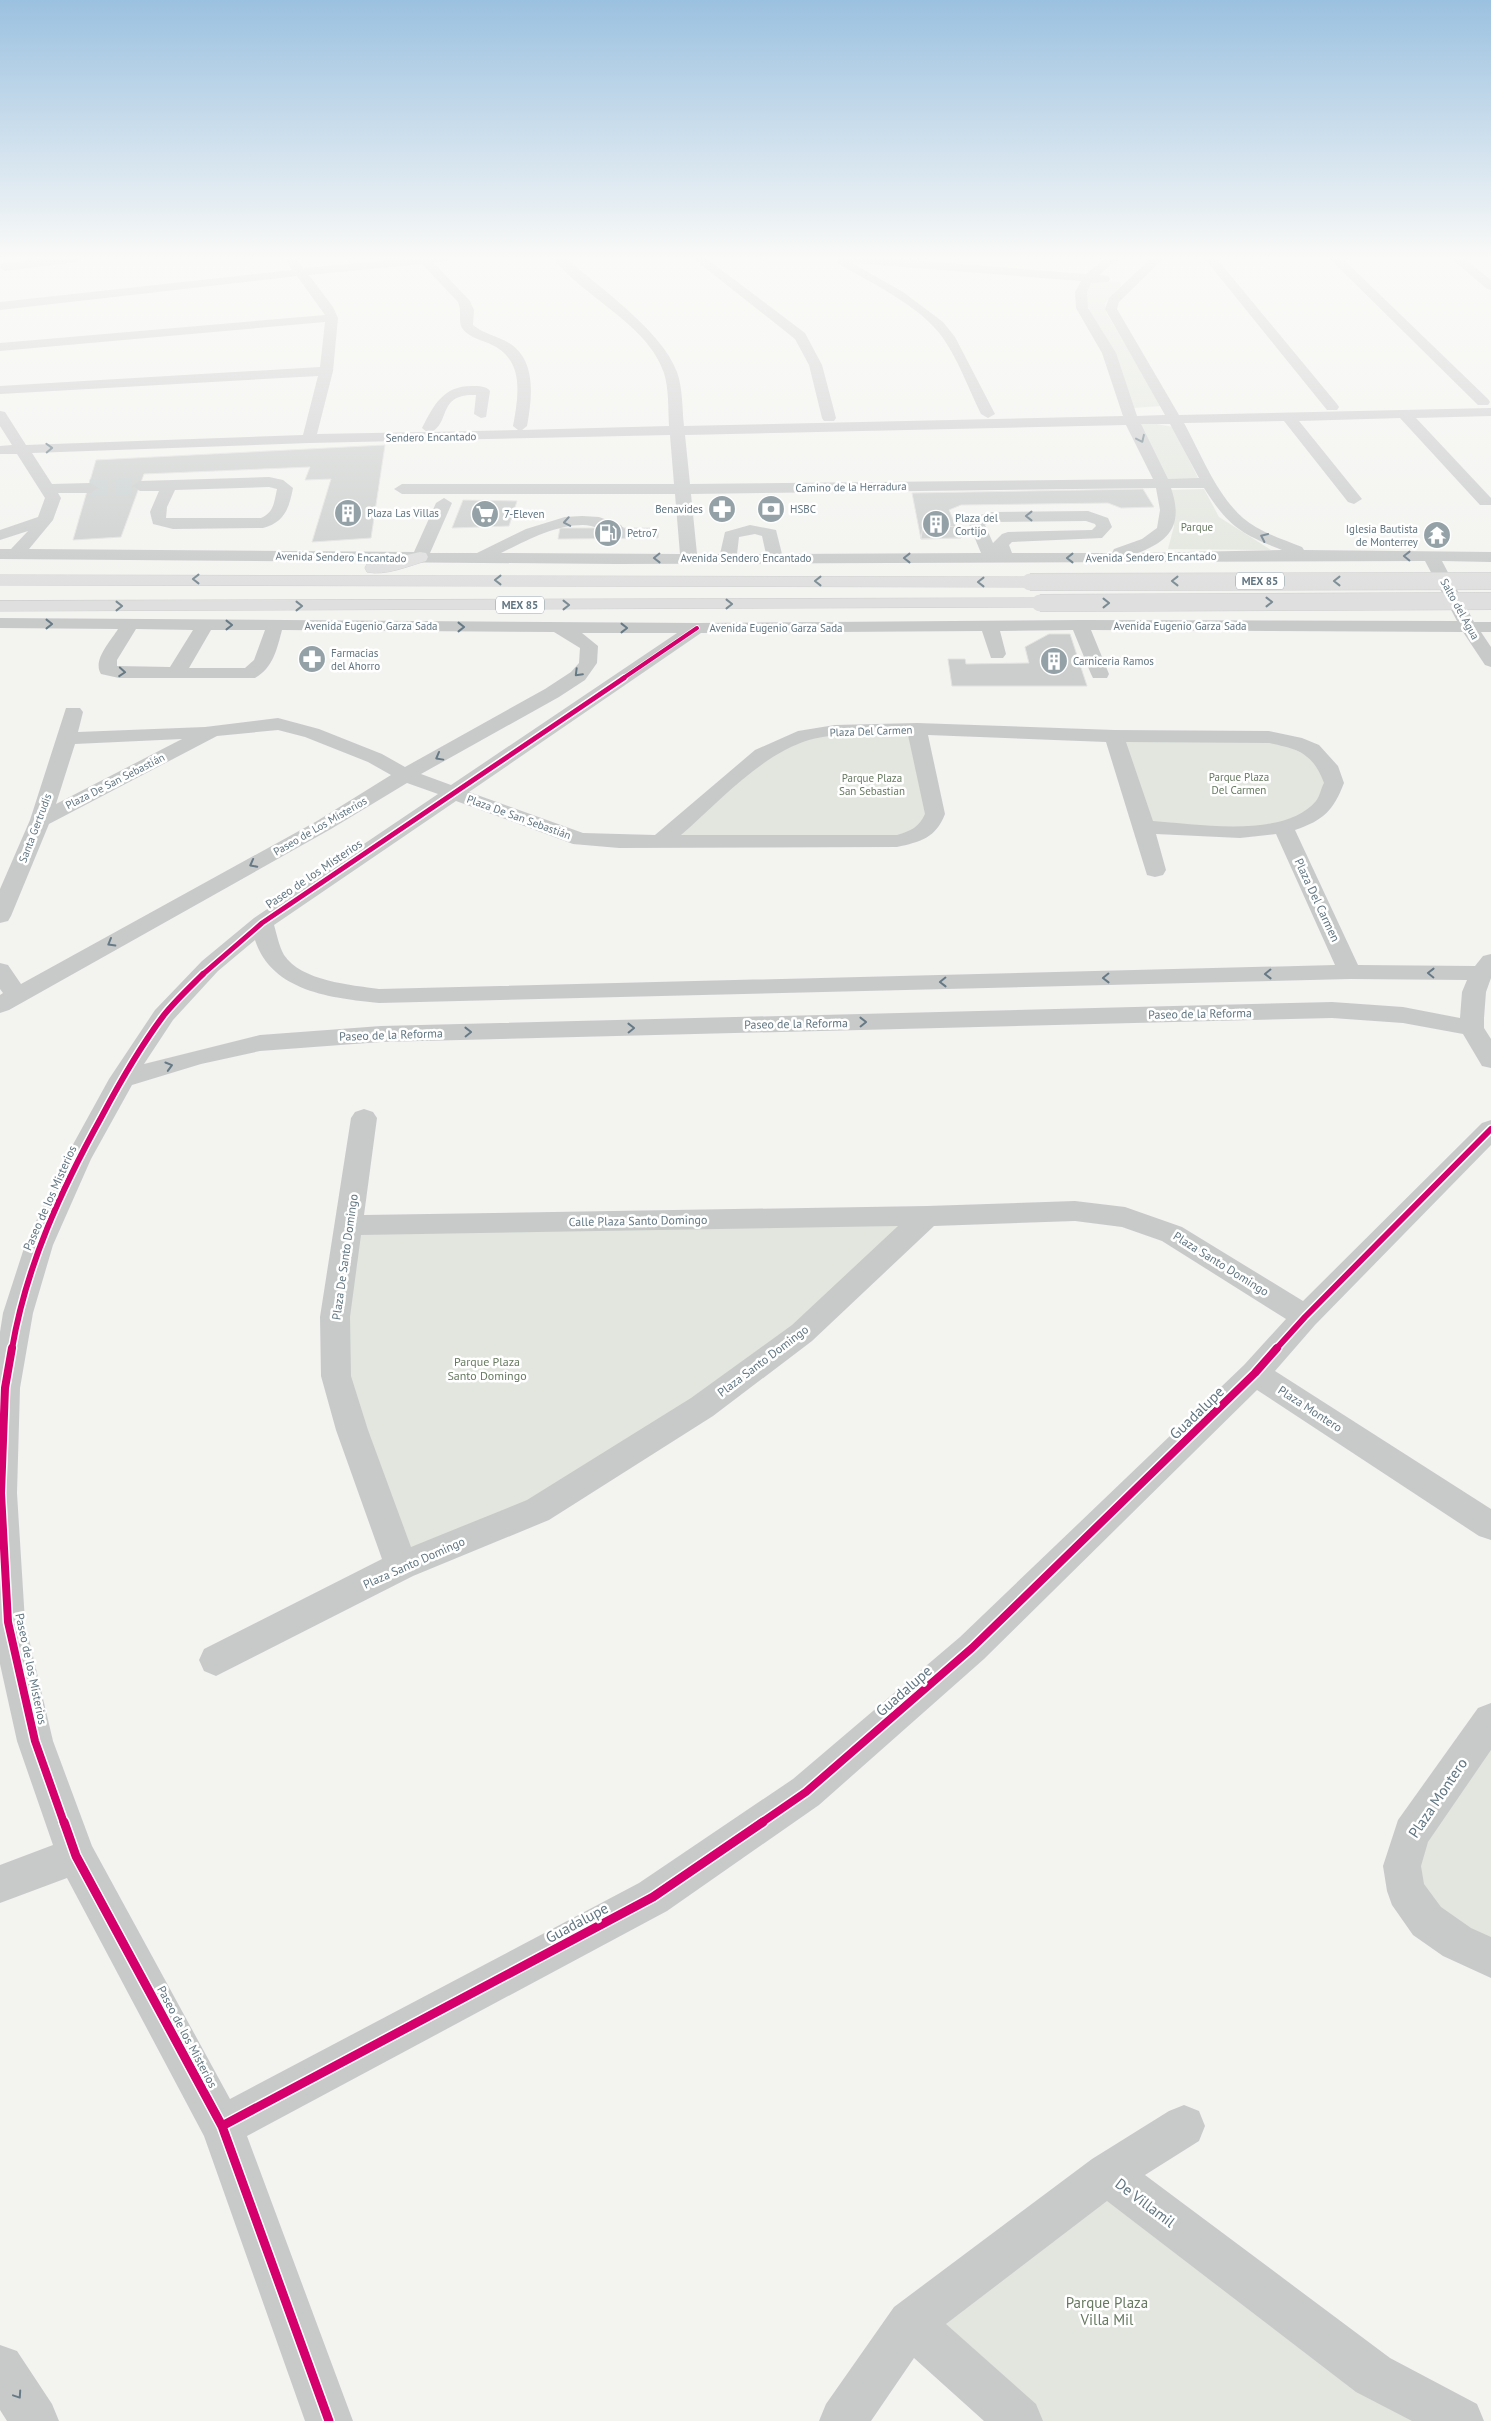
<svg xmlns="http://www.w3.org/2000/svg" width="1491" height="2421" font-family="'PT Sans',sans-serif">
<rect width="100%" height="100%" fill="#f3f3f0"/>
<path fill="#e2e6de" d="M1092,280L1120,282L1121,286L1105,303L1106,312L1161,406L1132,408L1086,303L1085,289Z
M1139,421L1173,427L1199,480L1166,481Z
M1204,489L1219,517L1271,550L1168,549L1174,526L1170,490Z
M917,729L935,814L920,835L663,840L762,754L805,735Z
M1114,736L1269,737L1328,766L1325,804L1284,829L1144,827Z
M927,1216L802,1333L538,1510L401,1566L336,1376L349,1225Z
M1491,1720V1957L1427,1921L1411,1833Z
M1107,2174L1460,2421H1019L910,2323Z"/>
<path fill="#cbcecd" stroke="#e2e2e0" d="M385,445L371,538L312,542L331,479L305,480L310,467L144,474L121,537L73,540L96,460Z
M1143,489L1154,507L1121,508L1108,503L961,505L949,510L961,538L921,539L912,493Z
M463,500L517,501L509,526L452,528Z
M923,525L959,527L961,538L921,539Z
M560,528H659L658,538L558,539Z
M1049,634H1070L1087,686H952L948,659H965L966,664L1029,663L1025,647Z"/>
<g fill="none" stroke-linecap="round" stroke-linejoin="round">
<path stroke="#c7cecf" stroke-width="17" stroke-dasharray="17 8" stroke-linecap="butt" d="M90,488L140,486
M615,528L616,538"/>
<g stroke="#cfd0cf" stroke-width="1">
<path id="highway" d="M420,552L426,553L428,557L426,561C408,566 386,576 367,572L365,568L367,564Z
M0,575L1030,577L1036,578L1039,582L1036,586L1030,587L0,585Z
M1040,598L1046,599L1049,603L1046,607L0,611V601Z"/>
</g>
<path fill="#c8caca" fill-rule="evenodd" d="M45,259H83L77,262L5,271L0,268L1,264L5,263Z
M286,259H296L303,268L404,259H449L447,261L434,263L470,301L474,310L473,325C484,334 497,336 509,343C537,360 532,399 527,426L522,430L669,426C668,409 669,389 664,373C648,324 584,298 554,259H567C599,287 663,332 677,372C683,389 682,409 684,426L1123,416L1102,353L1076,308L1075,292L1081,281L852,263L903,292L943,322L955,337L995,414L988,418L981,414C969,390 959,361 943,338C921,306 871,283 837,263V259H897L1086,274L1104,259H1118L1099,275L1108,276L1110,279L1108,282L1091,283L1087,292L1088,308L1116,353L1137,416L1165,415L1105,309L1109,298L1150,259H1163L1119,302L1117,309L1179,415L1491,408V416L1416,418L1491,498V505H1480L1400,418L1299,421L1362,499L1354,504L1348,502L1284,421L1184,423C1201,454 1216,494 1243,518C1259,532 1282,539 1302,547L1304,550L1491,552V562L1442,561L1474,622H1491V632H1481L1491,647V667L1485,665L1463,632L1091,630L1109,674L1107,678H1093L1091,674L1073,630L1000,631L1006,654L1003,658H991L982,631L701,633L469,792L583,833L655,835L755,750L798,731L835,725L917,723L1114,730L1269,731L1302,738L1319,745L1338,766L1344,783C1333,811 1324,820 1295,830L1358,965L1475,966L1483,956L1491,954V978L1486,992L1484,1018V1028L1491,1039V1068L1482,1066L1463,1034L1403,1023L1332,1018L381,1042L260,1051L201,1064L132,1085L91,1159L53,1245L33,1313L20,1388L17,1493L25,1622L53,1741L92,1846L230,2099L639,1883L793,1779L960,1637L1244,1365L1286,1319L1162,1241L1122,1227L1075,1221L934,1226L812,1341L713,1416L549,1520L413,1576L216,1676L204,1671L199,1660L204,1649L382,1559L336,1430L321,1376L320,1317L351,1118L355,1112L364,1109L373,1112L377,1118L364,1215L927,1206L1075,1201L1125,1207L1182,1227L1303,1301L1482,1123L1491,1120V1145L1315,1325L1275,1371L1491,1509V1540L1479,1536L1257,1390L984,1659L819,1805L667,1911L247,2136L353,2421H305L204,2136L67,1878L0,1903V1865L53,1845L17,1741L0,1664V1332L3,1313L25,1245L65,1159L109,1079L155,1010L202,961L254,918L438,794L407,783L331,829L9,1010L0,1013V995L3,993L0,989V963L8,965L21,984L317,821L391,775L368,762L305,737L278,730L217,736L49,824L11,916L8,921L0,923V889L30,820L66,708H80L83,712L78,732L205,727L278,718L319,729L382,754L405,767L545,689L571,672L579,663L580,648L554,632L282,630C277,649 273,668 255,678H119L101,674C92,660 111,641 118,629L0,628V618L697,623L1080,620L1457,621L1425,561L616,564L0,559V549H11L28,531L0,540V530L38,517L45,498L17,454H0V446L12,445L0,426V411L5,412L26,445L303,435L318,376L0,394V386L320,367L325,322L0,351V343L325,315L297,276L0,310V302L292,270ZM422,264L458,302C462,310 458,322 462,328C467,336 480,340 488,343C525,358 519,394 513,426L518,430L431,432C451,423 437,393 476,395L474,414L481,418L486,417L490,391C486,386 479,386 472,386C443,386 434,405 422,428L427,432L317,434L333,371L338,318L333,307L309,275ZM1141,424H1170L1199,478L1168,479ZM1126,425L1153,479L690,484L685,435ZM670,435L674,484H402L394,489L402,494H675L680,554L501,553C526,541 554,525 583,525C595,525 608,534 621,531L623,528L621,525L599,517L582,516L565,517L526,529L477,553H430L452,503L444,498L436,503L414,552L29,549L53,520L61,498L58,493H90L98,488L90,483L52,484L32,453L309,443ZM1156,488L1160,510L1157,528L1142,539L1114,549L1112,553H1012L1009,545L1012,542L1102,538L1112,527L1108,518L1088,511L992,512L976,516L969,524L981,553L782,554L776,530L750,525L725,532L720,554H697L691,494ZM1171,488H1204C1228,526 1241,534 1282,550L1138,553C1172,540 1183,523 1171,488ZM1086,521L1095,524L1096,526L1092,530L1008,532L1002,534L993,543L985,525L992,522ZM755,534L762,536L766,554H737L739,537ZM136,629L193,630L170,667L117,666V660ZM211,630H265L254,660L245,668H189ZM582,633H677L451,785L421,774L559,697L585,680L597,663L598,646ZM908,735L925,814C919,827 911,831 897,835H681C719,802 760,755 809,740C838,732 878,736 908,735ZM928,735L1106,742L1147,875L1155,877L1163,875L1166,870L1156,834L1240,838L1276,834L1335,965L379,989C351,985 301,981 284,955C279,946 277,935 274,925L456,801L573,844L619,848L897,847C920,842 936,838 945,814ZM182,739L56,804L75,744ZM1126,742L1269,743C1298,749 1313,753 1324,783C1321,788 1320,796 1316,801C1284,839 1197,824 1153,821ZM255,940C272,992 332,998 379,1003L1350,979L1467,980L1462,992L1460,1018L1403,1007L1332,1002L381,1026L260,1035L144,1064L173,1020L218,971ZM898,1226L792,1325L691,1398L527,1500L411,1547L368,1430L351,1376L350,1317L361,1235Z
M694,259H707L805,333L822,365L836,418L834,421H824L822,418L809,365L795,339Z
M1205,259H1217L1337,404L1339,407L1337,410H1327Z
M1330,259H1343L1488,399L1490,402L1488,405H1478Z
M1452,259H1465L1491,280V290L1487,289Z
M269,477L283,480L293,488C289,508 285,522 263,528L173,529L153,524L150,512L159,491H140L132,486L140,481ZM269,487L277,489C274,503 274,512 261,518H166L167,507L175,490Z
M1491,1703V1750L1428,1842L1421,1866L1424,1884L1441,1907L1471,1928L1491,1937V1978L1443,1956L1413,1935L1392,1905L1387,1891L1383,1866L1398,1820L1478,1708Z
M1184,2105L1199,2111L1205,2126L1199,2141L1145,2175L1390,2358L1477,2404L1484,2421H1412L1356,2392L1107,2201L946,2324L1036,2404L1043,2421H984L914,2358L871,2421H819L826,2404L894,2307L1092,2159L1169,2111Z
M0,2345L17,2351L52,2404L59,2421H7L0,2410Z"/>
<use href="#highway" fill="#dedfde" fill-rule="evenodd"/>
<g stroke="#cfd0cf" stroke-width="18" stroke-linecap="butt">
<path id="highway-bridge" d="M1030,582L1491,581
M1040,603L1491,601"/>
</g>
<use href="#highway-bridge" stroke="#dedfde" stroke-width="17"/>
<g stroke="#fff" stroke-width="5.5">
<path id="cycleway-far4" d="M622,679L697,628"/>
</g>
<g stroke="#fff" stroke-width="8">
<path id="cycleway-far3" d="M202,975L262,923L624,678"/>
</g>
<g stroke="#fff" stroke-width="9">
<path id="cycleway-far2" d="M12,1349C26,1266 61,1190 102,1116C120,1082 140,1047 164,1015C175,1001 190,987 203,974
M1276,1349L1305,1317L1491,1129"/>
</g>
<g stroke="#fff" stroke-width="11">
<path id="cycleway-far1" d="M12,1348L5,1388L1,1493L8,1622L35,1741L64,1823
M761,1823L806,1792L972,1648L1255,1373L1277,1348"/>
</g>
<g stroke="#fff" stroke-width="12">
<path id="cycleway" d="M64,1822L76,1856L222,2126L329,2421
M222,2126L653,1897L763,1822"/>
</g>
<use href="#cycleway-far4" stroke="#d6006c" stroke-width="4"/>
<use href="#cycleway-far3" stroke="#d6006c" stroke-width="5"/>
<use href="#cycleway-far2" stroke="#d6006c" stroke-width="6"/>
<use href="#cycleway-far1" stroke="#d6006c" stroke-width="8"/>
<use href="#cycleway" stroke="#d6006c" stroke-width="9"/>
</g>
<defs><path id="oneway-chevron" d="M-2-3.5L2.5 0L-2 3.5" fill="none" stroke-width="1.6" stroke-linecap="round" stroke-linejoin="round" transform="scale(1.25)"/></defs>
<g stroke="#667a86">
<use href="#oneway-chevron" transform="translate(1141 439) rotate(65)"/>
<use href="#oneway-chevron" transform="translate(49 448) rotate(-2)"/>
<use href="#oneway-chevron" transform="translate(1029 516) rotate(-180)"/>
<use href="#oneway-chevron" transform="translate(567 522) rotate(170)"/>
<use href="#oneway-chevron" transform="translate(1264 537) rotate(-155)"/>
<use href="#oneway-chevron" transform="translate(1407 556) rotate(-179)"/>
<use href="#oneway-chevron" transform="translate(657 558) rotate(179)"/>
<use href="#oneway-chevron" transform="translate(907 558) rotate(-180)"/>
<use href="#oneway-chevron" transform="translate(1070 558) rotate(-180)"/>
<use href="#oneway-chevron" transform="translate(49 624)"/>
<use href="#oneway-chevron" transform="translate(229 625)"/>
<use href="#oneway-chevron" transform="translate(461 627)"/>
<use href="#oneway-chevron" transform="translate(624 628)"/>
<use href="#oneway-chevron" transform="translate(122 672) rotate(4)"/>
<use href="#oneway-chevron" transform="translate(578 673) rotate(135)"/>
<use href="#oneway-chevron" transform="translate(439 757) rotate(151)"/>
<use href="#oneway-chevron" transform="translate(253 864) rotate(152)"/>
<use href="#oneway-chevron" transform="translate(111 943) rotate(150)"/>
<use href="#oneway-chevron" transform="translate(1431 973) rotate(-179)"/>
<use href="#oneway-chevron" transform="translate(1268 974) rotate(179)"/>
<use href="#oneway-chevron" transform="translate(1106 978) rotate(179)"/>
<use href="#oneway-chevron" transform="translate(943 982) rotate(179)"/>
<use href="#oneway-chevron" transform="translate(863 1022) rotate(-1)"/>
<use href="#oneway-chevron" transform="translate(631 1028) rotate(-1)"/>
<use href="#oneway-chevron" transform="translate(468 1032) rotate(-1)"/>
<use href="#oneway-chevron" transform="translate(169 1066) rotate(-16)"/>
<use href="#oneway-chevron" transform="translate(18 2395) rotate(56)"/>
</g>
<g stroke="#7a8b94">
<use href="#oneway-chevron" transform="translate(196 579) rotate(-180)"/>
<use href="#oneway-chevron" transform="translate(498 580) rotate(-180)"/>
<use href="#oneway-chevron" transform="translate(818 581) rotate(-180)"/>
<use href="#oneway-chevron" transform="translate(1175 581) rotate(180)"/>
<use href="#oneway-chevron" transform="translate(1337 581) rotate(180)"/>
<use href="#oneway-chevron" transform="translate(981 582) rotate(-180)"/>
<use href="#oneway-chevron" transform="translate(1269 602)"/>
<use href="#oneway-chevron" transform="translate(1106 603)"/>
<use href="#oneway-chevron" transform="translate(729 604)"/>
<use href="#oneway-chevron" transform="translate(566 605)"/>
<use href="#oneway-chevron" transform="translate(119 606)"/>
<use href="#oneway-chevron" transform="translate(299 606)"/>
</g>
<linearGradient id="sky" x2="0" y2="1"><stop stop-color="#9bc1e0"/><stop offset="0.43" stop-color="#fafaf8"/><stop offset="1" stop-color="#fafaf8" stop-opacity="0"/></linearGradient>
<rect width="1491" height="598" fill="url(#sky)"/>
<defs>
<g id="pharmacy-disc" transform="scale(1.4375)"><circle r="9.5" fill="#94a2a8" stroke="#fff"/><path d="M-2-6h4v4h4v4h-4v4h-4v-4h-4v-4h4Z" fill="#fff"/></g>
<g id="bank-disc" transform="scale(1.4375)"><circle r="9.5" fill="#94a2a8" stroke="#fff"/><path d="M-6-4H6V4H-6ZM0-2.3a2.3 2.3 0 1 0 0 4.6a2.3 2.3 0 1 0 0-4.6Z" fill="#fff"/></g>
<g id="building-disc" transform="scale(1.4375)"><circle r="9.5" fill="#94a2a8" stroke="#fff"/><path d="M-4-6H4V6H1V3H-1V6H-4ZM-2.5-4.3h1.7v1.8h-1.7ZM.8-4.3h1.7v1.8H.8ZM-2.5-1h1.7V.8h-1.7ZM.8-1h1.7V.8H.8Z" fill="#fff"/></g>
<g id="supermarket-disc" transform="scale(1.4375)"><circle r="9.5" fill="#94a2a8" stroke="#fff"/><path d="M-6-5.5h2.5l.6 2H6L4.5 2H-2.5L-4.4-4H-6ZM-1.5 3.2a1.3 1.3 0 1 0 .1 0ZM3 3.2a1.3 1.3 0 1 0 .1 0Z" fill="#fff"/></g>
<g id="fuel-disc" transform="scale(1.4375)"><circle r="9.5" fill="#94a2a8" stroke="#fff"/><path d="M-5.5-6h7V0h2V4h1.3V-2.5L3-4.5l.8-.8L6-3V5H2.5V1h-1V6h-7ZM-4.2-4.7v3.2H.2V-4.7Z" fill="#fff"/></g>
<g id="temple-disc" transform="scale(1.4375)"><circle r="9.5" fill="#94a2a8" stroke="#fff"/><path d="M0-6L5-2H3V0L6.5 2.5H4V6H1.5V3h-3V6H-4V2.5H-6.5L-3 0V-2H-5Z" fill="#fff"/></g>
</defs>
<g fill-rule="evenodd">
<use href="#pharmacy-disc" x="722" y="509"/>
<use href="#bank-disc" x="771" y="509"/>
<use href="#building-disc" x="348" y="513"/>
<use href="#supermarket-disc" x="485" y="514"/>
<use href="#building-disc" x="936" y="524"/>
<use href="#fuel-disc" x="608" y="533"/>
<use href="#temple-disc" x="1437" y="535"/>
<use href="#pharmacy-disc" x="312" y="659"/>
<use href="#building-disc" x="1054" y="661"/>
</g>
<g text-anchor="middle" stroke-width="5" stroke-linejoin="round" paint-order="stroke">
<g font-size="11" fill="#617682" stroke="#fff">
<text transform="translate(431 437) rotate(-1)" y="4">Sendero Encantado</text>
<text transform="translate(851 487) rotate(-1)" y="4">Camino de la Herradura</text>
<text transform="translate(341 557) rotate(1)" y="4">Avenida Sendero Encantado</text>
<text transform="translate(1151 557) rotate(-1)" y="4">Avenida Sendero Encantado</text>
<text x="746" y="562">Avenida Sendero Encantado</text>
<text transform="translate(1460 609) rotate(61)" y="4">Salto del Agua</text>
<text x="371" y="630">Avenida Eugenio Garza Sada</text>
<text x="1180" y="630">Avenida Eugenio Garza Sada</text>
<text x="776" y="632">Avenida Eugenio Garza Sada</text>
<text transform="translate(871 731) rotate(-2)" y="4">Plaza Del Carmen</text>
<text transform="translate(115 781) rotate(-27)" y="4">Plaza De San Sebastián</text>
<text transform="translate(519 817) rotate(20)" y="4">Plaza De San Sebastián</text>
<text transform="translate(320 826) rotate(-30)" y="4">Paseo de Los Misterios</text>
<text transform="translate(35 828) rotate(-69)" y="4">Santa Gertrudis</text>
</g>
<g font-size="11" fill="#617682" stroke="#fff" text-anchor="start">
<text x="703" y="513" text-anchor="end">Benavides</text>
<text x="790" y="513">HSBC</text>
<text x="367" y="517">Plaza Las Villas</text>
<text x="504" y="518">7-Eleven</text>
<text x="955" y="522">Plaza del<tspan x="955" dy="13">Cortijo</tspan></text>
<text x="1418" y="533" text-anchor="end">Iglesia Bautista<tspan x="1418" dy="13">de Monterrey</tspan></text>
<text x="627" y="537">Petro7</text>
<text x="331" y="657">Farmacias<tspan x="331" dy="13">del Ahorro</tspan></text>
<text x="1073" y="665">Carniceria Ramos</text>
</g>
<g font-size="11" fill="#677960" stroke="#fff">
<text x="1197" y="531">Parque</text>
<text x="1239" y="781">Parque Plaza<tspan x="1239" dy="13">Del Carmen</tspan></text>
<text x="872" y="782">Parque Plaza<tspan x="872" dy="13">San Sebastian</tspan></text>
</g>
<g fill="#fff" stroke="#909fa8" stroke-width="1">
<rect x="1236" y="572.5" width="48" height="17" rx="4"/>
<rect x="496" y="596.5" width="48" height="17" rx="4"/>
</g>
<g font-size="11" font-weight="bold" fill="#617682">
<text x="1260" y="585">MEX 85</text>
<text x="520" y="609">MEX 85</text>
</g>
<g font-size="12" fill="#617682" stroke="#fff">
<text transform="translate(314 874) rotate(-34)" y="4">Paseo de los Misterios</text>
<text transform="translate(1317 900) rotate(65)" y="4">Plaza Del Carmen</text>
<text transform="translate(1200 1014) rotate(-1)" y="4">Paseo de la Reforma</text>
<text transform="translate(796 1024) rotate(-1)" y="4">Paseo de la Reforma</text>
<text transform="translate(391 1035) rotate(-2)" y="4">Paseo de la Reforma</text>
<text transform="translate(50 1198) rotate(-66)" y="4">Paseo de los Misterios</text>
<text transform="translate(638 1221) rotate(-1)" y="4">Calle Plaza Santo Domingo</text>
<text transform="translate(345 1257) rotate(-82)" y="4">Plaza De Santo Domingo</text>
<text transform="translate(1221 1264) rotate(32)" y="4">Plaza Santo Domingo</text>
<text transform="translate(763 1361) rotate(-37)" y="4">Plaza Santo Domingo</text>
<text transform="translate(1310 1409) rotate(33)" y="4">Plaza Montero</text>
<text transform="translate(414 1563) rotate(-24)" y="4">Plaza Santo Domingo</text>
<text transform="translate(31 1669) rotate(78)" y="4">Paseo de los Misterios</text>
<text transform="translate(187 2037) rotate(62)" y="4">Paseo de los Misterios</text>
</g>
<g font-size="12" fill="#677960" stroke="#fff">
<text x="487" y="1366">Parque Plaza<tspan x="487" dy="14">Santo Domingo</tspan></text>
</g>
<g font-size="15" fill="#617682" stroke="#fff">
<text transform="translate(1197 1413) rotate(-44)" y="5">Guadalupe</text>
<text transform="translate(904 1691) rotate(-41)" y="5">Guadalupe</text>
<text transform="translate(1438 1798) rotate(-56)" y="5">Plaza Montero</text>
<text transform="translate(577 1923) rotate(-28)" y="5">Guadalupe</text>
<text transform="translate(1145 2203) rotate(37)" y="5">De Villamil</text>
</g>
<g font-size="15" fill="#677960" stroke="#fff">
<text x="1107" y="2308">Parque Plaza<tspan x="1107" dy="17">Villa Mil</tspan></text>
</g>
</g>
</svg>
